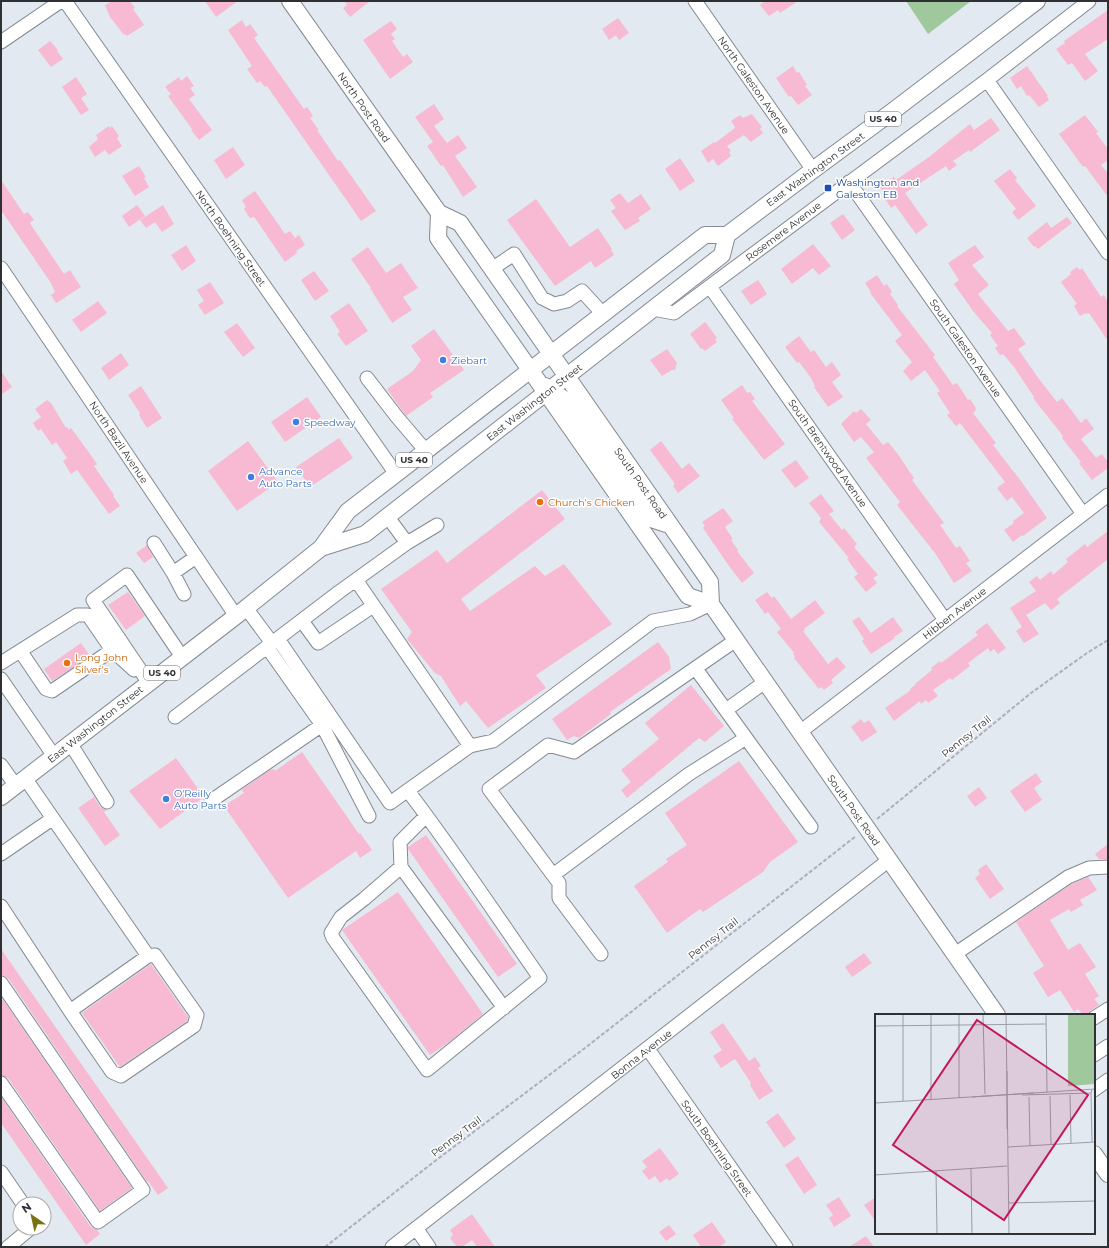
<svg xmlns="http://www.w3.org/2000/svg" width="1109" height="1248" font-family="Montserrat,sans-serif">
<rect width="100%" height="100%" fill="#e2e9f1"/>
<path fill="#9fc89c" d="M906,1H971L928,34Z"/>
<path fill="#f7bad2" d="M112,1H130L135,8L133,9L144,25L127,36L125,34L124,35L110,17L105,5Z
M205,1H238L216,17Z
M344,1H370L350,17L343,8L347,5Z
M765,1H798L780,13L778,10L769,16L760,5Z
M1108,10V39L1085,54L1098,71L1085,81L1072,63L1068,65L1056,49L1065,43L1064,41Z
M618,18L629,33L619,40L616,35L609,40L602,29Z
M242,20L246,27L250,24L258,35L254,38L304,109L307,107L313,116L310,118L319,130H317L338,161L340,160L376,211L361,221L267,86L265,87L260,81L257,83L247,69L252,66L228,30Z
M391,21L397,29L391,34L395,39L392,41L403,57L407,54L413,62L390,79L363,40Z
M50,41L58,50L57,51L63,59L51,67L38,50Z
M793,66L797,73L799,72L807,85L805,86L812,95L798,105L791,96L789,97L776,78Z
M1027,66L1048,96H1047L1049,100L1039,107L1029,95L1027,96L1021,86L1017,89L1010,78Z
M187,76L194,86L190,88L195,95L189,99L212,130L199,140L191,130L192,129L168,96L171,94L165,87L179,77L181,81Z
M76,77L87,94L81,98L89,110L81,115L62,87Z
M434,104L444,119L434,126L447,143L458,135L467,148L455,156L477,187L463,197L443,165L441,166L427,146L433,142L415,117Z
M752,114L762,127L760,129L763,133L751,142L744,135L727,146L731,151L729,152L731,156L718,166L713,159L708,163L701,151L714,142L715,143L735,128V127L731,121L740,115L743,118Z
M1085,115L1098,132L1096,133L1108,149V160L1101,165L1108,173V197L1085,166L1083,167L1059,134Z
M991,118L1000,130L970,152L969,150L953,161L957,165L949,171L946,166L905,193L928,225L916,234L895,205L891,208L884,197L886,196L880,187L894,177L896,180L929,157L970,124L974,130Z
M109,126L110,128L112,126L119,136L117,138L122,146L109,155L105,150L95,157L89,147L98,139L96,135Z
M233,147L245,165L226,179L214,160Z
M680,158L695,181L680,191L665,169Z
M139,166L146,177L144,178L149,187L135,196L122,176Z
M1010,169L1017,178L1015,180L1036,206L1018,220L1012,212L1016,209L994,181Z
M1,180L24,214L28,212L34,220L30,222L31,225L64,274L70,270L81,287L61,300L56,303L51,295L55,292L51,283L3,213H1Z
M255,191L285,234L290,231L295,238L299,235L305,245L296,251L297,253L285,262L255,218L253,217L250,218L244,209L246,207L242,200Z
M620,193L628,203L641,194L651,209L638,218L640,221L625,230L611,211L616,208L610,200Z
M536,199L570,247L598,228L612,249L611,250L614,255L595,268L591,261L555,286L507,220Z
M137,205L145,216L129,227L122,216Z
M163,205L174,224L162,232L155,222L146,228L140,220Z
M843,214L855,230L842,240L830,223Z
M1067,217L1072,223L1038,249L1035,246L1034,247L1027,238L1047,222L1051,228Z
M813,244L831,266L819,275L813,268L792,284L781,269Z
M186,245L196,261L182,271L171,255Z
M975,245L984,257L972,265L989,285L978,294L1008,331L1014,328L1026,344L1018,349L1039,379L1057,402L1062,398L1081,423L1086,418L1094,429L1081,439L1096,458L1102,454L1108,462V468L1092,480L1079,463L1081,462L1062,438L1063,436L1033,398L1034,397L1014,367L1003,354L1000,355L995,348L998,346L990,335L992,333L973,311L954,284L959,280L948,263Z
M368,247L386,273L401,263L418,288L403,297L412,310L392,323L370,288H371L351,259Z
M1077,267L1080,270L1082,268L1101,297L1104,295L1108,302V341L1089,313L1087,314L1086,313L1080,316L1074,306L1077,304L1061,282L1071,274L1070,272Z
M314,271L329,291L315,301L301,280Z
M877,275L884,286L887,284L892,292L890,294L898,305L897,306L935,355L933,357L953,385L957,383L968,400L970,399L976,408L975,409L976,410L973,413L996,443L993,445L1021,481L1047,518L1023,536L1022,535L1013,542L1004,530L1014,523L1013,521L1024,513L1012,497L1007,501L997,488L1005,482L960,423L956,426L947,415L950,413L937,393L940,391L925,370L911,381L903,371L912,362L895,341L902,335L870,293L871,292L865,283Z
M758,280L767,294L751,305L741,291Z
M210,282L224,303L205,315L198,305L204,301L197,290Z
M98,301L107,313L81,332L72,320Z
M349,303L368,331L346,346L337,334L340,332L330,316Z
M705,322L706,323L717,338L715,339L717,342L705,351L702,348L701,349L690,334Z
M237,323L255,348L243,357L224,332Z
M434,329L464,370L430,393L433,397L406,416L387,389L413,371L421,360L411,346Z
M799,336L811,352L814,350L826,367L832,362L841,375L832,382L843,397L828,407L814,387L815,386L811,378L799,362L797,363L785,347Z
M667,349L677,363L675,370H672L662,376L650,360Z
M121,353L129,365L109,380L101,368Z
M1,371L12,387L1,395Z
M742,385L747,393L750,392L755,399L752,401L785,444L764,460L732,419L734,418L721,400Z
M141,386L162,418L147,428L139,415L140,413L128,395Z
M307,397L321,417L285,442L271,422Z
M47,400L51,403L66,428L67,427L69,430L71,428L85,447L97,464L94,466L114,495L113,496L120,506L109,514L77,470L71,474L63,461L67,458L56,442L52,445L41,429L38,431L33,423L41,417L35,409Z
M861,409L871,420L866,424L883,445L888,442L897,453L914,478L912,480L944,523L940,525L956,548L960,546L970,561L966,563L972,571L954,583L935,553L897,505L900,502L866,458L874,452L861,437L854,442L841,424L854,411L856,413Z
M339,438L353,458L310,487L296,467Z
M248,441L278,482L237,511L208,471Z
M661,441L682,469L689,463L700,476L678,493L673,486L675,484L650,450Z
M796,460L809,478L795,488L781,470Z
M542,490L565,519L461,599L470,611L535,566L545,576L564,564L612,624L536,675L546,688L488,728L466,701L460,706L441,676L435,673L407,639L412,632L381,589L437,550L447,563Z
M821,494L834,511L829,514L842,530L844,528L857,544L854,547L878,575L873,578L877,583L866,592L854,577L858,574L847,559L849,558L819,522L821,518L809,503Z
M723,508L733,521L725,527L733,539L731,540L738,550L737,551L754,573L742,583L729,566L703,528L705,526L702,522Z
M1108,531V559L1057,599L1060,603L1051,610L1045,603L1026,615L1039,634L1024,643L1016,631L1022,627L1010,608L1036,591L1029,582L1037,576L1040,580L1051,571L1053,575L1068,562L1066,559L1085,544L1087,547Z
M147,545L153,557L144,563L136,553Z
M128,592L145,616L126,630L108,605Z
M767,592L772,598L774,596L791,619L815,600L825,613L804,629L805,630L803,631L828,664L837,657L846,667L831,680L833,683L824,690L821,687L819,689L794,658L795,657L793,654L794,653L777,632L781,629L768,612L765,614L755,600Z
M859,617L871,633L893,617L903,631L894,637L895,638L871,654L862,641L864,639L852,621Z
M987,623L1006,648L998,654L994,649L990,652L988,648L968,663L970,666L952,680L950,678L933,690L938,696L928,703L926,700L921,704L920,701L894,721L885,708L911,690L910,689L915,685V684L932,670L931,668L940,661L941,663L978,635L975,632Z
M658,642L669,657L671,669L610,712L611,714L579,738L574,736L567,740L552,719Z
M81,643L90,656L52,681L44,669Z
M691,685L724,726L705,742L699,738L627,798L621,790L631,782L621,770L659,739L645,723Z
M861,719L864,723L869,720L877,732L862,742L851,727Z
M302,752L359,834L360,833L372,850L360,858L356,851L288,898L224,806L244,793L242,790L244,788L270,770L274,769L275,771Z
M176,758L204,797L160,829L129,791Z
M739,761L798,842L770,862L763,872L703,912L700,909L667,933L634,886L668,862L666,859L687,845L665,813Z
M1036,773L1042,782L1034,788L1042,800L1025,812L1010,791Z
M979,787L987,798L975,807L967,796Z
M94,797L100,807L107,810L104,812L120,835L105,846L78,808Z
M426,835L517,964L498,977L408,849V847Z
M1108,844V859H1099L1095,854Z
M986,864L1004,889L990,899L975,878L980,874L978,870Z
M1088,877L1097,890L1080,900L1083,905L1071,912L1069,909L1050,920L1068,950L1080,943L1096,967L1085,974L1099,996L1094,999L1099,1005L1090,1011L1087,1015H1083L1078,1009L1074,1012L1060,990L1048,997L1033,973L1044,966L1016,922L1070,885Z
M398,892L483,1014L449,1042L430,1055L342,930Z
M1,949L168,1188L158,1195L148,1181L147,1182L8,978L1,975Z
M864,953L872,963L852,977L845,967Z
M151,964L188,1017L187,1021L120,1067L82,1013Z
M1,997L132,1188L100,1211L8,1078L1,1075Z
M723,1023L749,1061L755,1057L761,1066L758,1068L773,1091L759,1100L750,1085L751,1083L735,1059L721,1068L713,1056L722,1050L710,1032Z
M1,1097L91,1227L97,1230L100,1234L86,1245L1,1123Z
M778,1113L796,1139L784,1148L766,1122Z
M660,1148L679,1174L669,1181L667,1178L660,1183L655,1176L649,1180L642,1171L647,1167L642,1161Z
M798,1156L817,1185L804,1194L785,1165Z
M839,1197L851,1216L834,1227L829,1218L833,1215L826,1205Z
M876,1197V1222L864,1205Z
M472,1214L495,1247H477L472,1240L462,1247H457L450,1238L453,1235L450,1230Z
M712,1222L726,1242L719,1247H701L693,1235Z
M669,1225L676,1234L666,1241L659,1232Z
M866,1236L874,1247H849Z"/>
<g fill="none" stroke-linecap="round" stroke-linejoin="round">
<g stroke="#848a92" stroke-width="15">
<path id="minor" d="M65,1L396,474
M695,1L813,170
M1,42L61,1
M987,80L1108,253
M849,182L1083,514
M1,268L236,616
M492,269L514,254L542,298L554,304L567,301L582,291L603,314
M710,287L945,620
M653,309L674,313L987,80L1089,1
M367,378L397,417L426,451
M154,543L173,573L196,557
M407,543L437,525
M173,573L184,594
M356,580L470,746
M246,608L272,643L339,592L407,543L387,516
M302,621L318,643L373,606
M278,639L390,803L470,746L493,741L653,621L690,614L711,604
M21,652L46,689L52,691L112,650
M1,663L77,615H88L112,650L134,670
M1,679L54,756
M149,683L93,600L127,575L182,657
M726,710L765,682
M175,717L272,643
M322,725L369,816
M800,732L1108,495
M746,738L811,827
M70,743L107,802
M1,765L16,786
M408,791C454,851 496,915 540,978L427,1070L333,938L331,933L341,917L364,899L401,867L400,842L426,816
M211,801L322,725L267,647
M1,854L52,819
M401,867L504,1008
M553,875L689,774L746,738L696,669
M1,906L70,1011L148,956L25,778
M601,954L559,898V883L489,789L548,745L574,752L736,640
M955,954L1068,877L1089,868L1108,867
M1,983L143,1190L98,1222L1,1083
M70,1011L112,1072L121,1076L194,1026L197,1015L155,955L148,956
M1094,1018L1108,1009
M648,1049L786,1247
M1094,1055L1108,1046
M1094,1090L1108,1080
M1,1172L23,1204
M416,1228L429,1247
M8,1247L31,1228
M392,1247L889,860"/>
</g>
<g stroke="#848a92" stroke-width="18">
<path id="major" d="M290,1L439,213L460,223L710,582L711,604L997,1015
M439,213L438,238L688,596L711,604
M545,386L564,399L630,492L654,520L666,524
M321,548L365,534L722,255L727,235
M1,797L236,616L321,548L348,511L705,235H727L813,170L893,111L1037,1
M1094,1154L1108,1174"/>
</g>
<path stroke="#acb1b8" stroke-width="2" stroke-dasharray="4 2" stroke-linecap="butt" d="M877,819L1031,693L1087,653L1108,640
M325,1247L435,1161L585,1048L856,836"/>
<use href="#minor" stroke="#fff" stroke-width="13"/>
<use href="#major" stroke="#fff" stroke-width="16"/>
</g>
<rect fill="#1a4fb4" stroke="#fff" stroke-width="1.5" x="824" y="184" width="8" height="8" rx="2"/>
<g fill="#3f7fe0" stroke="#fff" stroke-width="1.5">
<circle cx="443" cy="360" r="4"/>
<circle cx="296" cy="422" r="4"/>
<circle cx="251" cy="477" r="4"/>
<circle cx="166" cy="799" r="4"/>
</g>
<g fill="#e8710a" stroke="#fff" stroke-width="1.5">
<circle cx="540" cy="502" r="4"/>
<circle cx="67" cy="663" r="4"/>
</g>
<g text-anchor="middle" stroke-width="3" stroke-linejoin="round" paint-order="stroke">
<g fill="#fff" stroke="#6d6e70" stroke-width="1">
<rect x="865" y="112" width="36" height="14" rx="3"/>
<rect x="396" y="453" width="36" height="14" rx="3"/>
<rect x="144" y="666" width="36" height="14" rx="3"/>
</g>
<g font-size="9" font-weight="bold" fill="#2e3033">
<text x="883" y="122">US 40</text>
<text x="414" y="463">US 40</text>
<text x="162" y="676">US 40</text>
</g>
<g font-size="10" fill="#2e3033" stroke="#fff">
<text transform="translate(754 85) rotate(55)" y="4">North Galeston Avenue</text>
<text transform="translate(364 107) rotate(55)" y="4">North Post Road</text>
<text transform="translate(815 169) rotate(-36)" y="4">East Washington Street</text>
<text transform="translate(783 231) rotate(-37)" y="4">Rosemere Avenue</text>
<text transform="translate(231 238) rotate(55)" y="4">North Boehning Street</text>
<text transform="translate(966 348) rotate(55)" y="4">South Galeston Avenue</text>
<text transform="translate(534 402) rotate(-38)" y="4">East Washington Street</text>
<text transform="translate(119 442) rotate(56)" y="4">North Bazil Avenue</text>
<text transform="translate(828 453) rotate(55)" y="4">South Brentwood Avenue</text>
<text transform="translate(641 483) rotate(55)" y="4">South Post Road</text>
<text transform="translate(954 613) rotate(-38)" y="4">Hibben Avenue</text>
<text transform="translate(95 724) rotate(-38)" y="4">East Washington Street</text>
<text transform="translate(966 736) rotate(-39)" y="4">Pennsy Trail</text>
<text transform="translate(854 810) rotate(55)" y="4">South Post Road</text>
<text transform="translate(713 938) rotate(-38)" y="4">Pennsy Trail</text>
<text transform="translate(641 1054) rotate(-38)" y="4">Bonna Avenue</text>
<text transform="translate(456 1136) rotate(-37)" y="4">Pennsy Trail</text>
<text transform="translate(717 1148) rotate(55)" y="4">South Boehning Street</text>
</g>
<g font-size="10" fill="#164399" stroke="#fff" text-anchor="start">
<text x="836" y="186">Washington and<tspan x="836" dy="12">Galeston EB</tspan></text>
</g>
<g font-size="10" fill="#366cbe" stroke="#fff" text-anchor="start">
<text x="451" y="364">Ziebart</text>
<text x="304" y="426">Speedway</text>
<text x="259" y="475">Advance<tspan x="259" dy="12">Auto Parts</tspan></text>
<text x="174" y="797">O'Reilly<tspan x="174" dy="12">Auto Parts</tspan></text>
</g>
<g font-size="10" fill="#c56008" stroke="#fff" text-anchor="start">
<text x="548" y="506">Church's Chicken</text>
<text x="75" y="661">Long John<tspan x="75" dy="12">Silver's</tspan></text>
</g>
</g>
<g transform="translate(875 1014)">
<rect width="220" height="220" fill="#e2e9f1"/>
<path d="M193,0H220V70L193,72Z" fill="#9fc89c"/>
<path fill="none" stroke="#9a9fa5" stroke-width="1" d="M56,0V85M84,0V84M108,0L110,80M131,0L134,220M171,0L172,78M0,12L171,10M132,57V115M216,79L217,128M147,81L216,79L217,76M195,81L196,129M175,82L176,130M97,83L220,75M154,83L155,132M28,87V0M0,89L159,79M133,133L220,128M96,155L97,220M61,157L62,220M0,161L132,152M134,189L220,187"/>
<path fill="#c2185b" fill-opacity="0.15" stroke="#c2185b" stroke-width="2" d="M102,6L213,81L129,206L18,131Z"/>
<rect width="220" height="220" fill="none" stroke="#2e3033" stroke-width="2"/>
</g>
<rect width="1109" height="1248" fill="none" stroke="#2e3033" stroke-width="4"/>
<g transform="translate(32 1216) rotate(326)"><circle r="19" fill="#ffffff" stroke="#abacad"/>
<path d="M0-3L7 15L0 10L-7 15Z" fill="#797213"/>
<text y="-6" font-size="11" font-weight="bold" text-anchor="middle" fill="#2e3033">N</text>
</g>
</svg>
